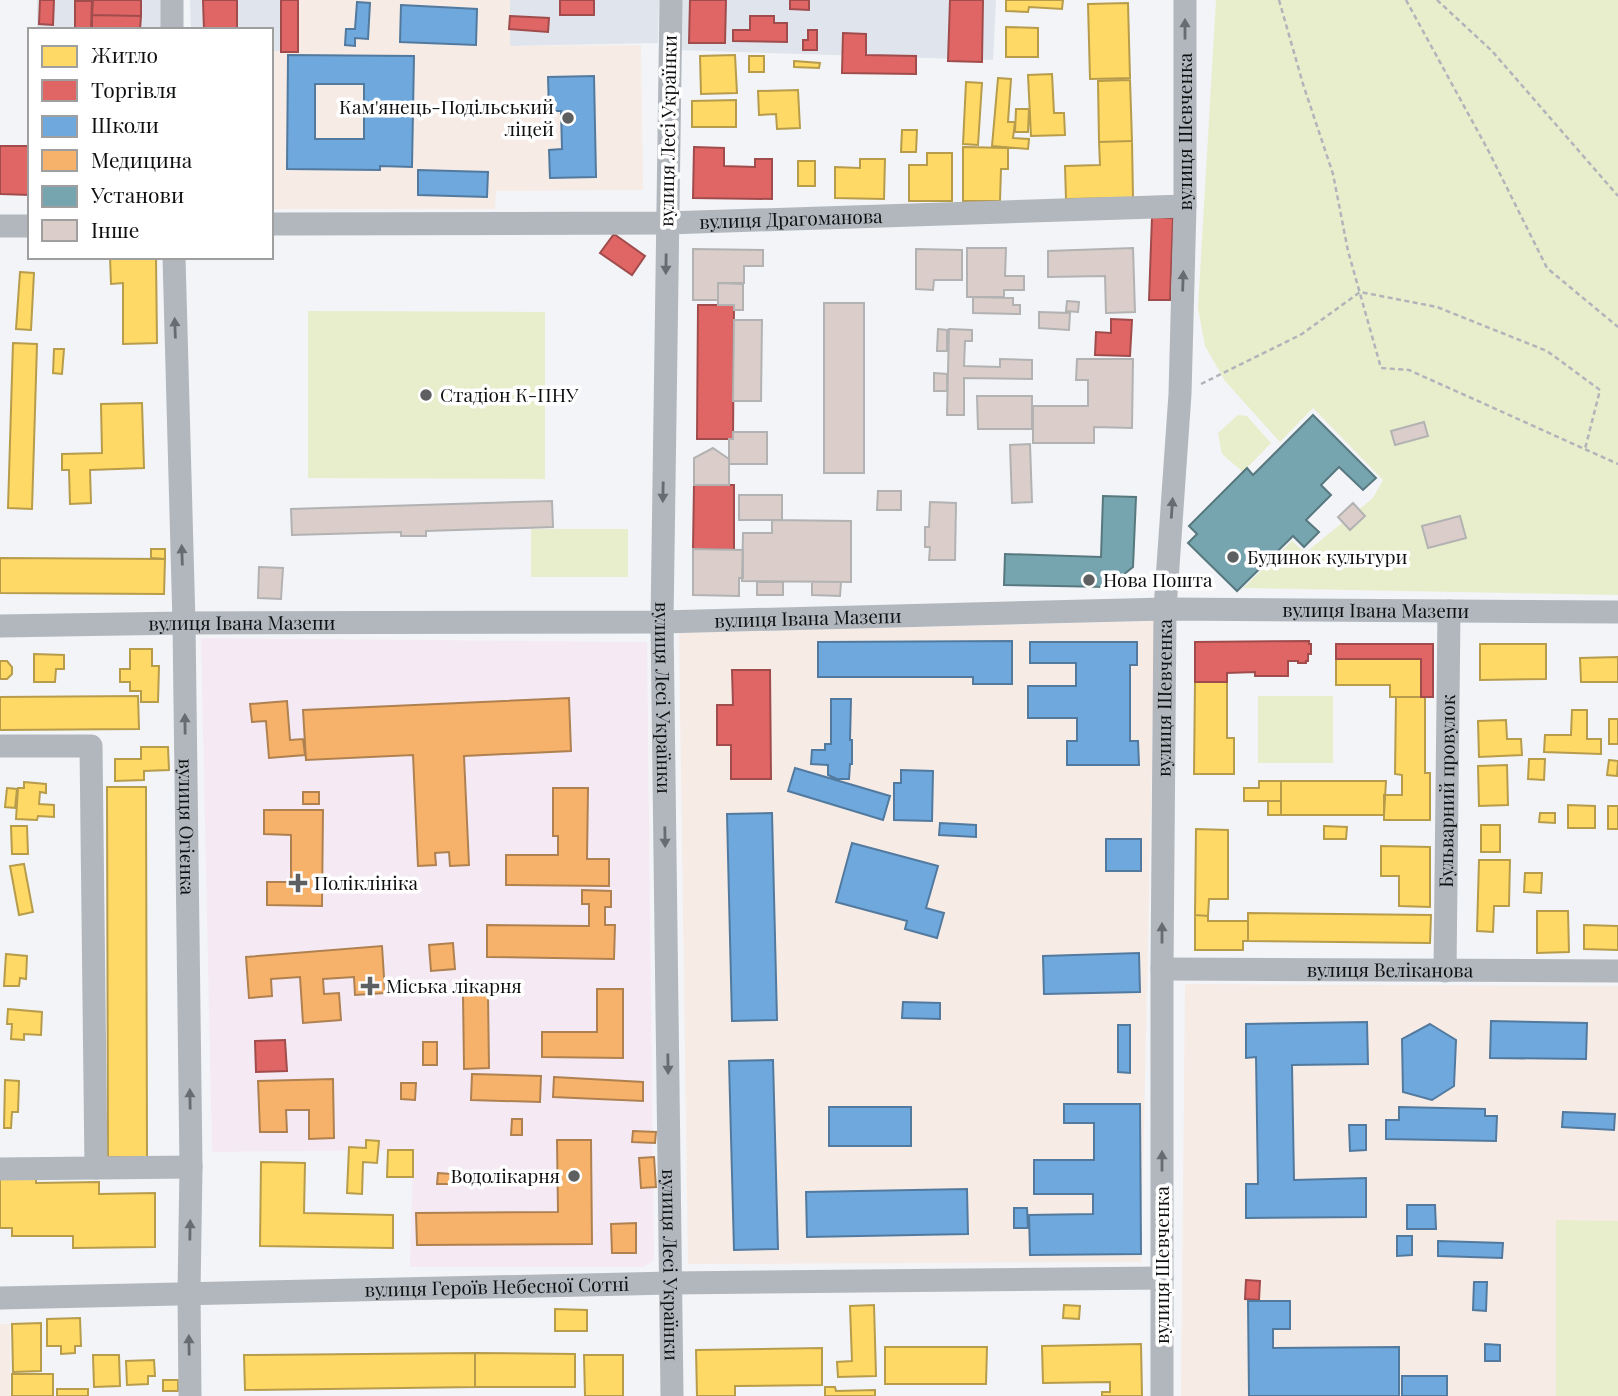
<svg xmlns="http://www.w3.org/2000/svg" width="1618" height="1396" font-family="'Playfair Display',serif">
<rect width="100%" height="100%" fill="#f2f4f7"/>
<path fill="#e0e4ec" d="M37,0H163L162,30H37Z
M190,0H295L281,52L271,51V30H191Z
M510,0H659L658,43L510,46Z
M677,0H996L993,60L676,50Z"/>
<path fill="#f7ebe6" d="M295,0H510V46L641,45L643,190L496,191L495,209H271V51H281Z
M1155,621L1141,1262L688,1264L679,633Z
M1185,984L1618,986V1396H1181Z
M0,1324H10V1396H0Z"/>
<path fill="#f5eaf4" d="M201,638L647,642L654,1260L644,1267H410L413,1150L212,1152Z"/>
<path fill="#e8eecb" d="M1216,0H1618V595L1243,588L1292,541L1305,553L1373,498L1383,480L1313,408L1280,442L1225,381L1205,346L1198,308Z
M308,311L545,312V479L308,478Z
M1238,415L1247,416L1271,443L1243,472L1222,454L1218,433Z
M531,529H628V577H531Z
M1258,696H1333V763H1258Z
M1556,1220L1618,1221V1396H1556Z"/>
<path fill="#ffd966" stroke="#b79c4c" stroke-width="2" d="M1006,0H1063L1062,9L1029,7L1028,12L1006,11Z
M1128,3L1130,78L1090,79L1088,4Z
M1006,27L1038,28V57H1006Z
M735,55L737,93L701,94L700,56Z
M749,56H764V72H749Z
M794,61L820,63L819,68L794,67Z
M1052,74L1054,113H1064L1065,135L1031,136L1028,75Z
M998,78L1011,79L1008,122H1015L1013,138L1029,139L1028,149L992,146Z
M1130,80L1132,141L1099,142L1098,81Z
M966,82L982,83L978,145L963,144Z
M798,90L800,128L777,129L776,114L759,115L758,91Z
M736,100V127H692V101Z
M1016,109H1029L1028,132H1015Z
M902,130H917L916,152H901Z
M1132,141L1133,198L1066,199L1065,166L1100,165L1099,142Z
M963,147L1008,148V169H1001L1000,201H963Z
M927,153H952V201H909V165H927Z
M860,159H885L884,199L835,198V167L860,168Z
M798,161H815V186H798Z
M110,257H156L157,343L123,344V283L111,284Z
M20,272L34,273L31,330L16,329Z
M13,343L37,344L32,509L8,508Z
M54,349H64L62,374L53,373Z
M142,403L144,468L90,470L91,503L70,504L69,470H62V454L102,453L101,404Z
M151,549H165V559L151,558Z
M0,558L165,559L164,594L0,593Z
M1480,644H1546V679L1480,680Z
M130,649H152V666H159L158,702H141V691H130V682H120V669H130Z
M34,654L64,655V669H56L55,682H34Z
M1618,657V682H1581L1580,658Z
M1336,659H1421V697H1390V685H1336Z
M0,661H7L12,667V674L7,679H0Z
M1195,682H1227V738H1234V774H1194Z
M138,696L139,729L0,730V697Z
M1396,697H1425V773H1430V820H1384V795H1402V775L1395,774Z
M1572,710H1587V739H1601V754L1544,752L1545,735H1571Z
M1609,719H1618V744H1609Z
M1506,720L1507,739H1521L1522,755L1479,757L1478,721Z
M141,747H168L169,770L144,771V780L115,781V759H141Z
M1529,759H1545L1544,780L1528,779Z
M1609,760L1618,761L1617,776L1607,775Z
M1507,765L1508,805L1479,806L1478,766Z
M1259,781H1281V801H1244V788H1259Z
M1281,781H1386L1384,815H1281Z
M24,782L46,784V793L40,792L39,804L54,805V817L38,816L37,820L16,819L18,788H24Z
M107,787H146L147,1157H108Z
M7,788L17,789L15,808L5,807Z
M1268,801H1281V815H1268Z
M1568,805L1595,806V828H1568Z
M1608,806H1618V829H1608Z
M1540,813H1555V823L1539,822Z
M1481,825H1500V852H1481Z
M11,826H27L28,854H12Z
M1324,826L1347,827L1346,839H1324Z
M1196,829L1228,830V899H1209L1208,916L1195,915Z
M1381,846L1430,847V907L1399,906V876H1381Z
M1479,860H1510L1509,906H1494L1493,932L1477,931Z
M24,864L33,912L19,915L10,866Z
M1525,873H1542L1541,893L1524,892Z
M1537,911H1568L1569,952L1537,953Z
M1248,913L1431,915L1430,943L1248,941Z
M1195,915L1208,916V921H1248V941H1243V950H1195Z
M1584,925L1618,926V950L1584,949Z
M6,954L27,956L26,979L20,978L19,986H4Z
M8,1009L42,1012L41,1035L24,1034V1040L11,1039L12,1024H7Z
M5,1080L19,1081L18,1112H12L11,1128H4Z
M366,1140L379,1141L377,1163L363,1162L362,1194L347,1193L349,1147L366,1148Z
M388,1150H413V1177H387Z
M261,1162L305,1163L304,1213L393,1215V1248L260,1246Z
M36,1172V1183L99,1182V1194L155,1193V1247L73,1248V1236H12V1228H0V1173Z
M874,1305L876,1376L838,1377L837,1362L852,1361L850,1306Z
M1064,1305L1080,1306L1079,1319L1063,1318Z
M555,1309L587,1310V1331H555Z
M80,1318L81,1346H75V1353L61,1354V1346H47V1319Z
M41,1323V1371L13,1372L12,1324Z
M1141,1344L1142,1396H1102V1392H1110V1382L1043,1383L1042,1346Z
M885,1347H987L986,1384H885Z
M822,1348V1385L735,1386V1396H697L696,1350Z
M475,1353V1387L245,1390L244,1355Z
M475,1353L575,1354V1387H475Z
M93,1355H119L120,1386L94,1387Z
M584,1355H623V1396H585Z
M154,1360L155,1376H148V1384L127,1385L126,1361Z
M12,1374H53V1396H12Z
M163,1380H178V1391H163Z
M825,1387H835L836,1391L875,1390V1396H825Z
M57,1389H88V1396H57Z"/>
<path fill="#e06666" stroke="#a14c4c" stroke-width="2" d="M40,0H54L53,25L39,24Z
M93,0H141V16L92,15Z
M203,0H237V30H204Z
M281,0H298V52H281Z
M560,0H594V15H560Z
M690,0H726L725,43H689Z
M790,0H809V10L790,9Z
M950,0H983L982,62L948,61Z
M75,1H92L91,28H75Z
M92,15L141,16L140,30H92Z
M510,16L549,18L548,32L509,29Z
M750,16H774V23H787V42L733,41V30H750Z
M808,30H817V50H803V40H808Z
M843,33L866,34V55L916,56V74L842,73Z
M0,146H30V195L0,194Z
M694,147L724,148V166L755,167V159H772V199L693,198Z
M1152,217L1173,218L1170,300H1149Z
M614,234L645,256L632,275L600,253Z
M698,305H734L733,439H697Z
M1111,319L1132,320L1130,356L1095,355L1096,332L1111,333Z
M694,485H734V550L693,549Z
M1309,641V644H1311V654H1308V661H1306V663H1298V661H1288V676H1255V672L1227,673V682H1195V642Z
M1336,644H1433V697H1421V659H1336Z
M732,670H770L771,779H731V745H717V705H733Z
M285,1040L287,1071L256,1072L255,1041Z
M1246,1280L1260,1281L1259,1300L1245,1299Z"/>
<path fill="#6fa8dc" stroke="#527a9f" stroke-width="2" fill-rule="evenodd" d="M357,2L370,3L368,39L355,38V46L345,45L346,29H355Z
M401,5L477,9L476,45L400,42Z
M288,55L414,56L412,167L380,166V170L287,169ZM315,84H364V139H315Z
M594,76L596,177L550,178L549,150L562,149L561,111H549L548,77Z
M418,170L488,172L487,197L418,195Z
M1012,641V684H973V677H818V642Z
M1030,642H1137V665H1130V741H1138L1139,765H1067V741H1077V718H1028V686H1076V663H1030Z
M831,699H851L850,740H852V764H850L849,779H837L828,775V765L811,764L812,750H825V744H831Z
M795,768L890,796L883,820L788,791Z
M901,770L933,771L932,821L894,820V783H901Z
M772,813L777,1020L732,1021L727,814Z
M940,823L976,825V837L939,835Z
M1106,839H1141V871H1106Z
M852,843L938,866L926,908L944,913L937,938L905,929L907,921L836,902Z
M1139,953L1140,992L1044,994L1043,956Z
M903,1002L940,1003V1019L902,1018Z
M1491,1021L1587,1023L1586,1059L1490,1058Z
M1367,1022L1368,1064L1292,1065L1294,1180L1366,1178V1217L1246,1218V1184H1258L1256,1057L1246,1058V1024Z
M1430,1024L1456,1040L1454,1086L1432,1100L1403,1092L1402,1039Z
M1118,1025H1130V1073L1118,1072Z
M773,1060L778,1249L734,1250L729,1061Z
M1064,1104H1140L1141,1254L1030,1255L1029,1215L1093,1214V1194H1034V1160H1094V1123H1064Z
M829,1107H911V1146H829Z
M1399,1107L1485,1109V1116H1497L1496,1141L1386,1139V1120H1399Z
M1563,1112L1615,1114L1614,1130L1562,1127Z
M1349,1125H1366V1150L1350,1151Z
M967,1189L968,1234L807,1237L806,1192Z
M1407,1205H1435L1436,1229H1407Z
M1014,1208H1027L1028,1228H1014Z
M1397,1236H1412V1255L1397,1256Z
M1438,1241L1503,1243L1502,1258L1438,1256Z
M1474,1282H1487L1486,1311L1473,1310Z
M1248,1301H1290V1329H1273V1348L1399,1347V1396H1249Z
M1485,1344L1500,1345V1361H1485Z
M1402,1376H1447V1396H1402Z"/>
<path fill="#f6b26b" stroke="#b08150" stroke-width="2" d="M569,698L571,751L464,756L469,865L450,866L449,852L435,853L436,865L418,866L413,755L306,760L303,710Z
M287,701L290,740L303,739L305,755L269,758L266,721L252,722L250,704Z
M553,788H588L587,859H609V886L506,885V855H558V836H553Z
M303,792H319V804H303Z
M264,810H323L322,906L267,905V882H291V835L264,834Z
M582,890L611,891V907H605V925H615L614,959L487,957V925L589,926V904H582Z
M453,943L455,969L431,971L429,945Z
M382,946L385,993L355,995L354,977L323,979L324,994L339,993L341,1020L303,1023L300,977L271,979L272,996L249,998L246,957Z
M597,989H623V1058L542,1057V1032H597Z
M488,993L489,1068L464,1069L463,994Z
M423,1042H437V1065H423Z
M472,1074L541,1076L540,1102L471,1100Z
M554,1077L643,1082V1101L553,1097Z
M333,1079L334,1138L309,1139V1110H286L287,1132H260L258,1081Z
M401,1083H416L415,1100L401,1099Z
M512,1119H522V1135H511Z
M633,1131L656,1132L655,1143L632,1142Z
M557,1140H591L592,1244L417,1245L416,1213L558,1212Z
M654,1157L656,1187L641,1188L639,1158Z
M438,1173L451,1174V1184H437Z
M636,1223V1253H612L611,1224Z"/>
<path fill="#76a5af" stroke="#57787f" stroke-width="2" d="M1313,415L1376,478L1363,490L1339,467L1321,485L1331,495L1306,520L1319,532L1304,547L1293,536L1237,591L1188,543L1197,534L1189,526L1247,468L1253,475Z
M1103,496L1136,497L1133,567L1108,587L1004,585L1005,554L1101,557Z"/>
<path fill="#dbceca" stroke="#b2b2b3" stroke-width="2" d="M967,248H1006L1005,276H1024V290H1004V297H967Z
M1133,248L1135,312L1106,313L1105,276L1048,277V251Z
M693,249L763,250V266H744V283H718V300H693Z
M916,249L962,250V280H934L933,290L916,289Z
M718,283L743,284V310H734V305H718Z
M973,297L1013,298V305H1020V314L973,313Z
M1067,301L1079,302L1078,312L1066,311Z
M824,303H864V473H824Z
M1039,312L1070,313L1069,330L1039,328Z
M734,320H762L761,401H733Z
M938,329L947,330V351H937Z
M949,329L972,330V341H965L964,366L1000,367V359L1032,360V379L964,378V415H947Z
M1077,359H1133L1132,428L1094,427V443H1033V406H1088V380H1076Z
M934,373L947,374V391H934Z
M977,396H1032V429H978Z
M1424,422L1428,436L1395,445L1391,431Z
M733,432H767V464H729V439H733Z
M1030,444L1032,502L1012,503L1010,445Z
M713,448L729,459V485H694V458Z
M878,491H901V510H877Z
M739,495H782V520H739Z
M552,501L553,527L426,531V536H401V532L292,535L291,509Z
M930,502L956,503L955,560H929L930,547H925V527H929Z
M1353,503L1365,516L1350,530L1338,517Z
M1460,516L1466,538L1428,548L1422,526Z
M772,520L851,521V582L742,581L743,533H772Z
M693,549L743,550V578H739V596L693,595Z
M259,567L283,568L281,599L258,598Z
M757,582H783V595H757Z
M812,582H841L840,596L812,595Z"/>
<g fill="none" stroke-linecap="round" stroke-linejoin="round">
<path stroke="#b1b4ba" stroke-width="2.5" stroke-dasharray="5 3.5" stroke-linecap="butt" d="M1279,0L1303,84L1333,174L1348,251L1381,368L1409,370L1618,464
M1406,0L1488,150L1547,268L1618,327
M1437,0L1492,51L1618,196
M1201,384L1302,334L1360,292L1437,307L1547,351L1600,390L1585,449"/>
<g stroke="#b1b7bd" stroke-width="23">
<path d="M172,0V30"/>
<path id="s1" d="M671,0L662,622L672,1396"/>
<path id="s2" d="M271,224L667,223L1185,206"/>
<path d="M0,226H30"/>
<path id="s3" d="M174,257L184,623L191,1167L189,1293L190,1396"/>
<path id="s4" d="M0,626L184,623L662,622L1165,609L1618,612"/>
<path d="M0,746H91L96,1168"/>
<path id="s5" d="M1162,969L1618,971"/>
<path id="s6" d="M1445,971L1449,611"/>
<path d="M0,1169L191,1167"/>
<path id="s7" d="M0,1298L671,1283L1162,1278"/>
<path id="s8" d="M1162,1396V969L1165,609L1180,394L1185,206V0"/>
</g>
</g>
<defs><path id="oneway-solid" d="M-6-.8H1V-3.2L6.5 0L1 3.2V.8H-6Z" transform="scale(1.75)"/></defs>
<g fill="#686b6f">
<use href="#oneway-solid" transform="translate(1185 29) rotate(-90)"/>
<use href="#oneway-solid" transform="translate(666 264) rotate(91)"/>
<use href="#oneway-solid" transform="translate(1183 281) rotate(-88)"/>
<use href="#oneway-solid" transform="translate(175 328) rotate(-92)"/>
<use href="#oneway-solid" transform="translate(663 492) rotate(91)"/>
<use href="#oneway-solid" transform="translate(1172 508) rotate(-86)"/>
<use href="#oneway-solid" transform="translate(182 555) rotate(-92)"/>
<use href="#oneway-solid" transform="translate(185 724) rotate(-91)"/>
<use href="#oneway-solid" transform="translate(665 837) rotate(89)"/>
<use href="#oneway-solid" transform="translate(1162 933) rotate(-90)"/>
<use href="#oneway-solid" transform="translate(668 1064) rotate(89)"/>
<use href="#oneway-solid" transform="translate(190 1099) rotate(-91)"/>
<use href="#oneway-solid" transform="translate(1162 1161) rotate(-90)"/>
<use href="#oneway-solid" transform="translate(190 1230) rotate(-89)"/>
<use href="#oneway-solid" transform="translate(189 1345) rotate(-91)"/>
</g>
<g fill="#5e5f61" stroke="#fff" stroke-width="2.5">
<circle cx="568" cy="118" r="7"/>
<circle cx="426" cy="395" r="7"/>
<circle cx="1233" cy="557" r="7"/>
<circle cx="1089" cy="580" r="7"/>
<path d="M294.5 872.5h7v7h7v7h-7v7h-7v-7h-7v-7h7z"/>
<path d="M366.5 975.5h7v7h7v7h-7v7h-7v-7h-7v-7h7z"/>
<circle cx="574" cy="1176" r="7"/>
</g>
<g text-anchor="middle" stroke-width="7" stroke-linejoin="round" paint-order="stroke">
<g font-size="19" fill="#0e0f10" stroke="#fff" text-anchor="start">
<text x="554" y="114" text-anchor="end">Кам'янець-Подільський<tspan x="554" dy="22">ліцей</tspan></text>
<text x="440" y="402">Стадіон К-ПНУ</text>
<text x="1247" y="564">Будинок культури</text>
<text x="1103" y="587">Нова Пошта</text>
<text x="314" y="890">Поліклініка</text>
<text x="386" y="993">Міська лікарня</text>
<text x="560" y="1183" text-anchor="end">Водолікарня</text>
</g>
<g font-size="19" fill="#0e0f10" stroke="#fff">
<text transform="translate(668 131) rotate(-89)" y="7">вулиця Лесі Українки</text>
<text dy="7" stroke="none"><textPath href="#s8" startOffset="1265">вулиця Шевченка</textPath></text>
<text dy="7" stroke="none"><textPath href="#s2" startOffset="520">вулиця Драгоманова</textPath></text>
<text dy="7" stroke="none"><textPath href="#s4" startOffset="1376">вулиця Івана Мазепи</textPath></text>
<text dy="7" stroke="none"><textPath href="#s4" startOffset="808">вулиця Івана Мазепи</textPath></text>
<text dy="7" stroke="none"><textPath href="#s4" startOffset="242">вулиця Івана Мазепи</textPath></text>
<text dy="7" stroke="none"><textPath href="#s1" startOffset="698">вулиця Лесі Українки</textPath></text>
<text dy="7" stroke="none"><textPath href="#s8" startOffset="698">вулиця Шевченка</textPath></text>
<text dy="7" stroke="none"><textPath href="#s6" startOffset="180">Бульварний провулок</textPath></text>
<text dy="7" stroke="none"><textPath href="#s3" startOffset="570">вулиця Огієнка</textPath></text>
<text dy="7" stroke="none"><textPath href="#s5" startOffset="228">вулиця Веліканова</textPath></text>
<text dy="7" stroke="none"><textPath href="#s1" startOffset="1265">вулиця Лесі Українки</textPath></text>
<text transform="translate(1162 1265) rotate(-90)" y="7">вулиця Шевченка</text>
<text dy="7" stroke="none"><textPath href="#s7" startOffset="497">вулиця Героїв Небесної Сотні</textPath></text>
</g>
</g>
<rect x="28" y="28" width="245" height="231" fill="#ffffff" stroke="#9f9f9f" stroke-width="2"/>
<rect x="42" y="46" width="35" height="21" fill="#ffd966" stroke="#9f9f9f" stroke-width="2"/>
<text x="91" y="63" font-size="21" fill="#0e0f10">Житло</text>
<rect x="42" y="80" width="35" height="21" fill="#e06666" stroke="#9f9f9f" stroke-width="2"/>
<text x="91" y="98" font-size="21" fill="#0e0f10">Торгівля</text>
<rect x="42" y="116" width="35" height="21" fill="#6fa8dc" stroke="#9f9f9f" stroke-width="2"/>
<text x="91" y="133" font-size="21" fill="#0e0f10">Школи</text>
<rect x="42" y="150" width="35" height="21" fill="#f6b26b" stroke="#9f9f9f" stroke-width="2"/>
<text x="91" y="168" font-size="21" fill="#0e0f10">Медицина</text>
<rect x="42" y="186" width="35" height="21" fill="#76a5af" stroke="#9f9f9f" stroke-width="2"/>
<text x="91" y="203" font-size="21" fill="#0e0f10">Установи</text>
<rect x="42" y="220" width="35" height="21" fill="#dbceca" stroke="#9f9f9f" stroke-width="2"/>
<text x="91" y="238" font-size="21" fill="#0e0f10">Інше</text>
</svg>
